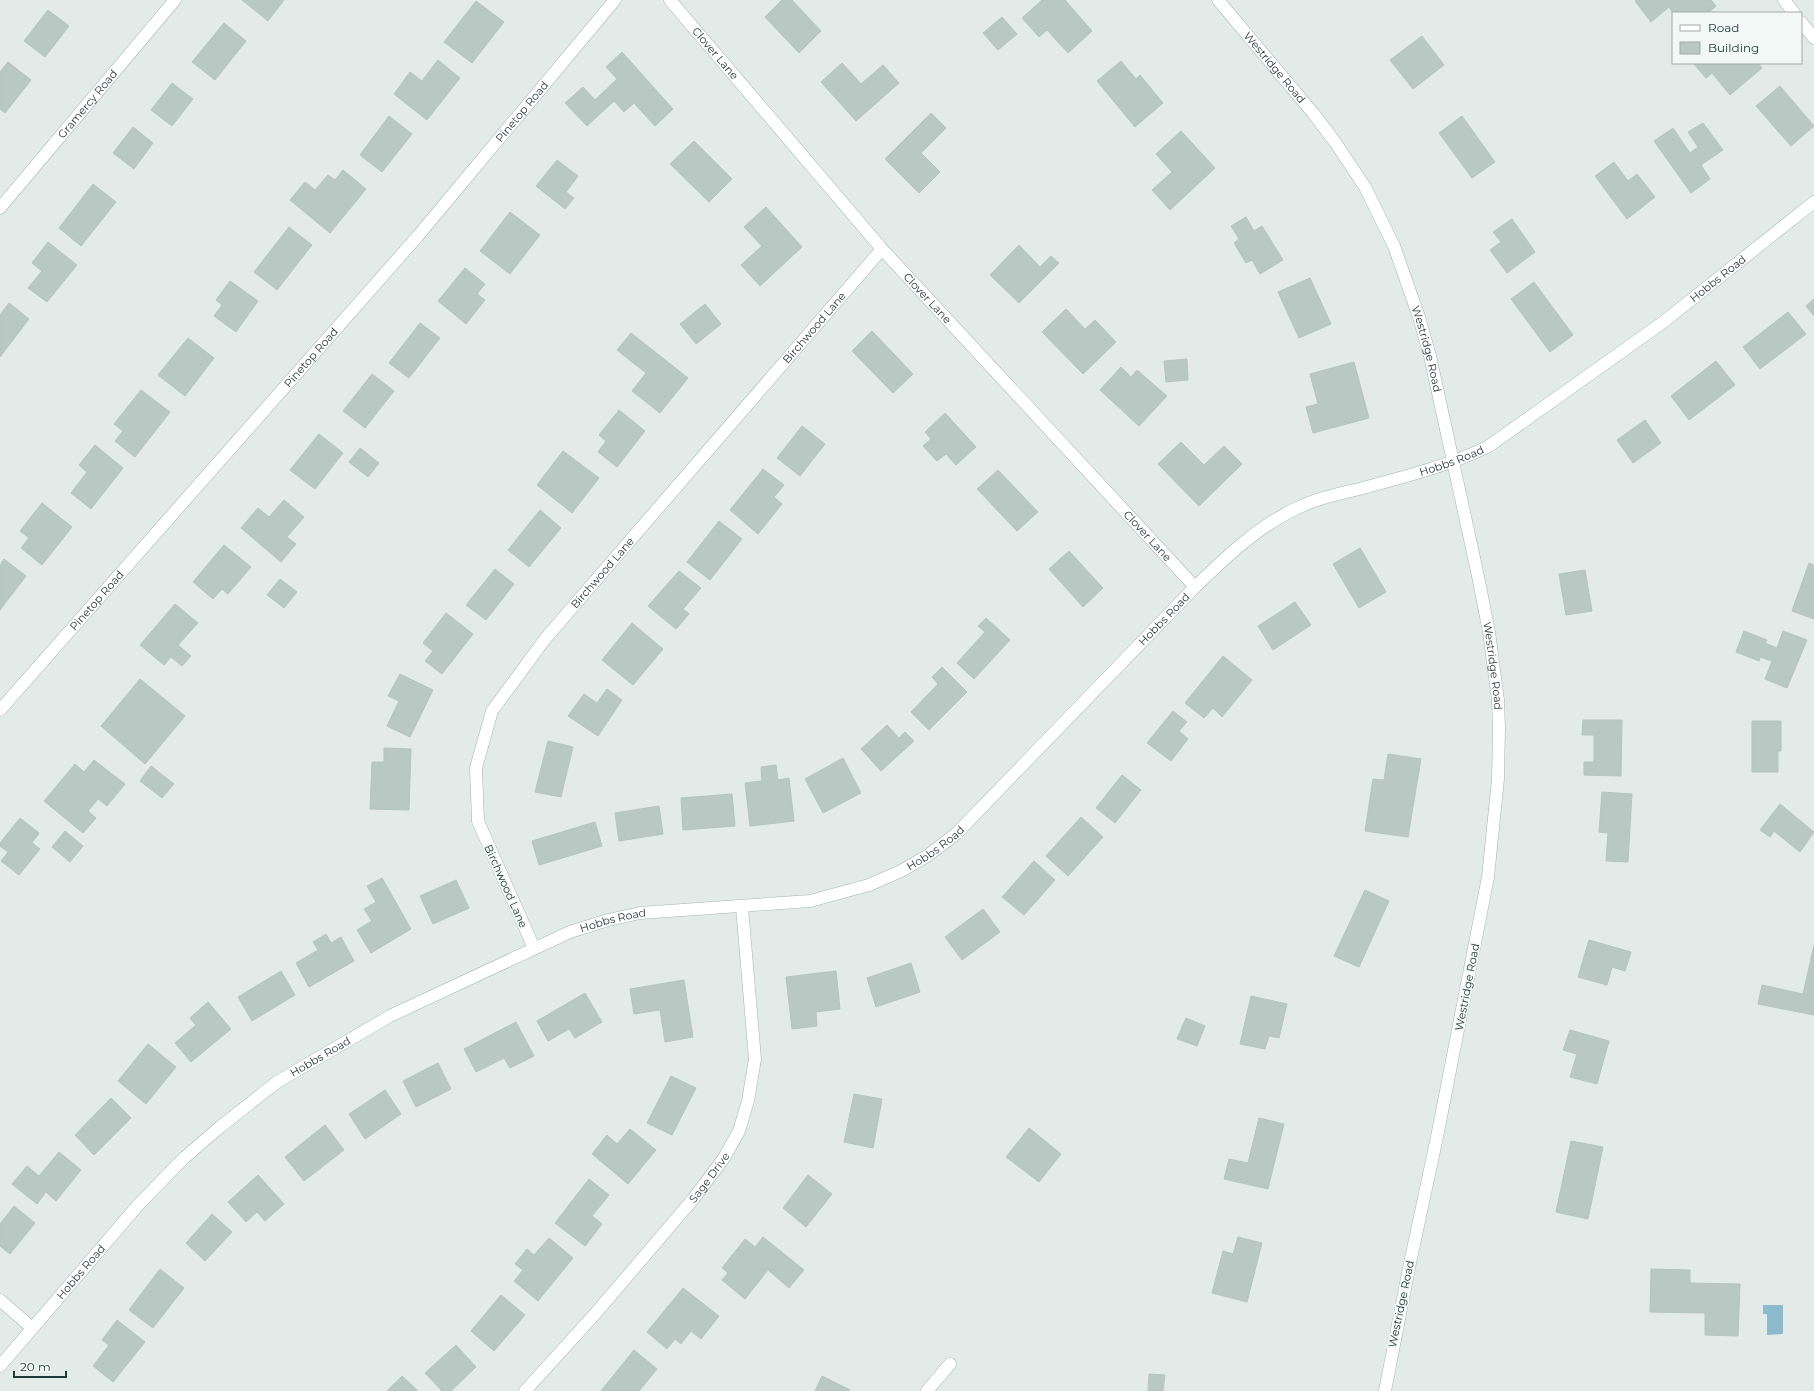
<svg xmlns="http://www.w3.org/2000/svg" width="1814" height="1391" font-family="Montserrat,sans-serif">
<rect width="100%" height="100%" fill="#e2ebe8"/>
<path fill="#8dbacc" d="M1763,1305H1783V1334L1767,1335V1314H1763Z"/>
<path fill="#bac8c4" stroke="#b4c4c0" d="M242,0H284L268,21Z
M782,0H792L821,31L799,53L765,17Z
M1042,0H1065L1092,31L1068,53L1047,30L1039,37L1022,18Z
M1636,0H1711L1716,6L1708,13H1673L1669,7L1651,22L1635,1Z
M476,1L504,22L472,63L444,42Z
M48,10L69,26L45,57L24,41Z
M1002,17L1017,34L998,50L983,33Z
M224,23L246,41L215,80L192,62Z
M1422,36L1444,65L1413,89L1390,60Z
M622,52L673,109L655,126L634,103L624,112L614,101L587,126L565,103L583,87L595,100L617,79L606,67Z
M438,60L460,78L427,120L394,94L410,72L422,81Z
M1121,61L1136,79L1140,75L1163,103L1135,127L1097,81Z
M8,62L31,80L5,113L0,109V72Z
M842,63L861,84L883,65L899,83L856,121L821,82Z
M1693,63H1758L1762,68L1730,95L1712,73L1706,78Z
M172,83L193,99L172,126L151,110Z
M1780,86L1814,126L1791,146L1756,106Z
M931,113L946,128L921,153L940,172L919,193L885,159Z
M389,116L412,134L382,172L360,155Z
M1462,116L1495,162L1472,178L1439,133Z
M1703,123L1723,150L1701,165L1710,179L1691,193L1654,141L1673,128L1690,153L1698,147L1688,132Z
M133,127L153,143L134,169L113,153Z
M1181,131L1215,168L1170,210L1152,190L1172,172L1156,154Z
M694,141L732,179L709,202L670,164Z
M557,160L578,176L566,192L574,198L565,209L536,186Z
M1614,162L1628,181L1637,174L1655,197L1627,219L1595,176Z
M343,170L366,189L330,233L290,200L305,182L315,190L328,175L335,180Z
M93,184L116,202L81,246L59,228Z
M766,207L802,247L760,286L741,265L762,246L744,227Z
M510,212L540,235L510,274L480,251Z
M1246,217L1254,231L1262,226L1283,260L1260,274L1252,260L1246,263L1234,243L1239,239L1231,226Z
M1512,219L1535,252L1507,273L1490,250L1501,242L1493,232Z
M289,227L312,245L277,290L254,272Z
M48,242L77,265L47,302L28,288L42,271L32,263Z
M1019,245L1040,267L1051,256L1059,263L1019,303L990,275Z
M465,268L485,284L477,294L485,300L466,324L438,301Z
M1310,278L1331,324L1299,338L1278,292Z
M230,281L258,301L236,332L214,316L222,305L216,300Z
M1534,282L1573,335L1550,352L1511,299Z
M1814,299V316L1806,306Z
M9,303L29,319L0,357V315Z
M705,304L721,324L696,344L680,324Z
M1066,309L1085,329L1095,320L1116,342L1083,374L1042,332Z
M1788,312L1806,334L1760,369L1743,347Z
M420,323L440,338L409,378L389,363Z
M872,331L913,374L893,393L852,351Z
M631,333L688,378L660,413L632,391L646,373L617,350Z
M188,338L214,358L185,396L158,375Z
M1187,359L1188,380L1166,382L1164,361Z
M1716,361L1735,385L1689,420L1671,396Z
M1354,362L1369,418L1313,433L1306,407L1318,404L1310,374Z
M1121,367L1131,377L1137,370L1167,396L1139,426L1100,390Z
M372,374L394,391L365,428L343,411Z
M141,390L170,412L135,457L115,441L123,431L114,424Z
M619,410L645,431L617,467L598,452L606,441L599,435Z
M945,413L976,447L956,465L946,454L937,461L923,446L931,439L925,432Z
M1645,420L1661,443L1633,463L1617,440Z
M802,426L825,444L800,476L777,458Z
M319,434L343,453L315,489L290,470Z
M1181,442L1204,465L1224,446L1242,464L1199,506L1158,464Z
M95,445L123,468L91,509L71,493L87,472L79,465Z
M360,448L379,463L368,477L349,462Z
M563,451L599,478L572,513L537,485Z
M763,469L784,485L774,497L782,504L758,534L730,510Z
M998,470L1038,512L1017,531L977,489Z
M284,500L304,517L287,537L296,544L281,562L241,528L258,508L269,517Z
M42,503L72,527L42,565L21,548L29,538L20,531Z
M540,510L561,528L529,567L508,550Z
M719,521L742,539L710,580L687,562Z
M224,545L251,567L228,594L222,589L213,599L193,582Z
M1360,548L1386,592L1359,608L1333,564Z
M1069,551L1103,588L1083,607L1049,569Z
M4,559L26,576L0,610V565Z
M1809,563L1814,565V619L1792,611Z
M495,569L514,584L486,620L466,605Z
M1585,570L1592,611L1566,615L1559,574Z
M679,571L701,588L683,609L689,614L676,629L648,606Z
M280,579L297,592L284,608L267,595Z
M1295,602L1311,625L1273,650L1258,626Z
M175,604L198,623L178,645L191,656L182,666L171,657L164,665L140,645Z
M446,613L473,634L442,674L425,661L433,651L423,643Z
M986,618L1010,640L974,679L957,663L985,632L978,626Z
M632,623L663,649L633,685L602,660Z
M1744,631L1767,640L1765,643L1777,648L1783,631L1807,640L1787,688L1765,679L1772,661L1760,657L1759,661L1736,652Z
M1223,656L1252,680L1222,717L1213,708L1204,718L1185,703Z
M942,667L967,692L929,730L911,712L938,684L932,677Z
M400,674L433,690L410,737L387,726L399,701L388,696Z
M140,679L185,716L145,764L101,726Z
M607,689L622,700L598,736L568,716L584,694L597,703Z
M1173,711L1187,722L1179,731L1188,739L1171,761L1147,743Z
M1583,720H1622L1621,776L1584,775V762H1594V735H1582Z
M1752,721H1781V751H1778V772H1752Z
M887,725L899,738L905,732L914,741L881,771L861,749Z
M548,741L573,747L561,797L535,792Z
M384,748L411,749L409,810L370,809L372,762H384Z
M1388,754L1421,759L1408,837L1365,831L1373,779L1384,780Z
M843,758L861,793L823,813L805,779Z
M94,760L125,784L107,806L98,799L88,811L96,818L83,833L44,801L75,764L84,772Z
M776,765L778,780L789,778L794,821L750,826L745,783L762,781L761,767Z
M151,766L174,784L162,798L140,781Z
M1122,775L1141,790L1115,823L1096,808Z
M1602,792L1632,794L1628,862L1606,861L1608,833L1599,832Z
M732,794L735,826L683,830L681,798Z
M1780,804L1814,832L1800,852L1774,831L1770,837L1760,830Z
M659,806L663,834L619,841L615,813Z
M1081,817L1103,837L1068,876L1046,856Z
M20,818L39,833L32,843L40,849L19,875L1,861L8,852L0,846V843Z
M595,822L602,846L539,865L532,841Z
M65,831L83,846L70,862L52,847Z
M1034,861L1055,880L1024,915L1002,897Z
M382,878L411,929L371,953L357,930L372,921L364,909L376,902L367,886Z
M456,880L469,908L433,924L420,896Z
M1365,890L1389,901L1359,967L1334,956Z
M983,909L1000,932L962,960L945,937Z
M326,934L331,943L341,937L354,961L309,987L296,963L318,950L313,942Z
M1589,940L1631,952L1625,971L1612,967L1607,985L1578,977Z
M1814,945V1015L1758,1004L1762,985L1803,994Z
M911,963L920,992L876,1007L867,978Z
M281,971L295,995L252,1021L238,997Z
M836,971L840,1009L816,1012L817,1026L792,1029L786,977Z
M684,980L693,1037L665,1042L660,1010L634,1014L630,989Z
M585,993L602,1022L575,1038L569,1029L548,1041L537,1021Z
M1251,996L1287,1004L1279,1038L1269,1036L1265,1049L1240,1044Z
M208,1002L231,1029L191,1062L175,1043L196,1025L190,1018Z
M1186,1018L1205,1026L1197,1046L1177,1039Z
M516,1022L534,1056L510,1068L504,1058L476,1072L464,1049Z
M1570,1030L1609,1041L1597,1084L1570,1077L1577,1054L1563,1050Z
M148,1044L176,1067L146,1104L118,1081Z
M438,1063L451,1089L416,1107L403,1081Z
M671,1076L696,1088L672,1135L647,1123Z
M385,1090L401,1114L365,1139L349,1114Z
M854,1094L882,1099L873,1148L844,1142Z
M111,1098L131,1118L94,1155L75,1135Z
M1259,1118L1284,1124L1268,1189L1224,1179L1229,1159L1248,1163Z
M325,1125L344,1150L304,1181L285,1157Z
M1029,1128L1061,1154L1039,1182L1006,1157Z
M630,1129L656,1150L628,1184L592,1154L607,1135L617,1144Z
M1571,1141L1603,1147L1588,1219L1556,1212Z
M59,1152L81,1170L56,1201L46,1192L37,1204L12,1184L27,1166L39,1176Z
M258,1175L284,1204L265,1221L257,1212L246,1222L228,1202Z
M808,1175L832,1194L806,1227L783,1208Z
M589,1179L609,1195L592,1216L602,1224L585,1246L555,1223Z
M14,1206L35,1223L10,1254L0,1246V1224Z
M212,1214L232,1232L205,1261L186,1243Z
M763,1237L804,1270L789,1288L768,1270L745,1299L722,1280L728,1273L722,1268L745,1239L755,1247Z
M1238,1237L1262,1243L1247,1302L1212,1293L1223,1251L1233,1254Z
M549,1238L573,1258L538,1301L514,1281L523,1270L515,1264L527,1249L534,1255Z
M160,1269L184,1288L153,1328L129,1310Z
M1651,1269L1690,1270V1283L1740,1284L1738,1336L1705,1335V1313L1650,1312Z
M683,1288L719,1316L701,1339L691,1331L681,1344L675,1339L667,1349L647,1332Z
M501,1295L525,1315L494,1351L471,1331Z
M117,1320L145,1342L113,1382L93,1366L109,1345L102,1340Z
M456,1345L476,1367L451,1391H442L425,1373Z
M634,1350L657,1369L639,1391H601Z
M1149,1374L1165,1375L1163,1391H1148Z
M402,1376L418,1391H387Z
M822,1376L850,1390L849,1391H815Z"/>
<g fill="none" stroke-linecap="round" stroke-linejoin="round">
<g stroke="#a5b3b0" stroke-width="13">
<g id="street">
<path id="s1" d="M670,0L882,249L1195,587"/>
<path d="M1784,0L1794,13"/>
<path d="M1801,22L1814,38"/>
<path id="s2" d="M0,208L175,0"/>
<path id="s3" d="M0,710L417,237L615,0"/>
<path id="s4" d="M534,948L478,821L476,768L492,711L545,639L882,249"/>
<path d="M0,1300L32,1328"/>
<path id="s5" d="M525,1391L595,1314L694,1198L724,1158L739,1131L748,1101L755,1059L742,907"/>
<path d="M927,1391L950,1364"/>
</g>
</g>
<g stroke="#a1b6b1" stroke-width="13">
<g id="secondary">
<path id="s6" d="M1218,0L1313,113L1335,142L1365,187L1394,246L1419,317L1430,356L1478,576L1489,632L1498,700L1499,728L1498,779L1488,877L1437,1137L1410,1263L1385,1391"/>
<path id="s7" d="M0,1366L139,1204L184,1158L220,1127L277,1082L390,1016L570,932L608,920L640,913L810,901L869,885L901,871L927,856L956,834L1195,587C1226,557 1256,528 1295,509C1315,499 1338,494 1359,489C1403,477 1449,466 1489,446L1662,323L1814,202"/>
</g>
</g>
<use href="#street" stroke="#fff" stroke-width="12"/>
<use href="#secondary" stroke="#fff" stroke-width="12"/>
</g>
<g text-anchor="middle" stroke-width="3.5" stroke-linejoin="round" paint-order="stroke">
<g font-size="11" fill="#233b38" stroke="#f2f8f6">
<text dy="4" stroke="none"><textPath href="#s1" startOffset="70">Clover Lane</textPath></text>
<text dy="4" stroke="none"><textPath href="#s6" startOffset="88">Westridge Road</textPath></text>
<text dy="4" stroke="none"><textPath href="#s2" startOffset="136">Gramercy Road</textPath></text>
<text dy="4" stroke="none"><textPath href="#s3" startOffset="794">Pinetop Road</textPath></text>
<text dy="4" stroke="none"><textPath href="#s7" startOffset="2092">Hobbs Road</textPath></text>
<text dy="4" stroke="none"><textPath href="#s1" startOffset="394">Clover Lane</textPath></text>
<text dy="4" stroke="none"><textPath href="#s4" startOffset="752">Birchwood Lane</textPath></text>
<text dy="4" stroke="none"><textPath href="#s6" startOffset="412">Westridge Road</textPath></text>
<text dy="4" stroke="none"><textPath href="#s3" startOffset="470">Pinetop Road</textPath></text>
<text dy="4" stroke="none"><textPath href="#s7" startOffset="1768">Hobbs Road</textPath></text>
<text dy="4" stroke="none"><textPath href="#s1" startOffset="718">Clover Lane</textPath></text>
<text dy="4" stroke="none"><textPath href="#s4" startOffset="428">Birchwood Lane</textPath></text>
<text dy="4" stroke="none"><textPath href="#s3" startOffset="146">Pinetop Road</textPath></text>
<text dy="4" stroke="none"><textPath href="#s7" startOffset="1432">Hobbs Road</textPath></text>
<text dy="4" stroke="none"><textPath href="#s6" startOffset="736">Westridge Road</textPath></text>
<text dy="4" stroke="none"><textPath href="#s7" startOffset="1108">Hobbs Road</textPath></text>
<text transform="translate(506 886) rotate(66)" y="4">Birchwood Lane</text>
<text dy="4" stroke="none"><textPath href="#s7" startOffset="772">Hobbs Road</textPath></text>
<text transform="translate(1467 987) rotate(-79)" y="4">Westridge Road</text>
<text dy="4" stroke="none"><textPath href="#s7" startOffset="448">Hobbs Road</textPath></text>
<text dy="4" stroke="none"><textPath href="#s5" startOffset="282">Sage Drive</textPath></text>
<text dy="4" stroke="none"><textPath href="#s7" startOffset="124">Hobbs Road</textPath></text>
<text transform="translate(1401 1304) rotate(-78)" y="4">Westridge Road</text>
</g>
</g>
<rect x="1672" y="12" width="130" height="52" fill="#f2f8f6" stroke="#9facaa"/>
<rect x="1680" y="25" width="20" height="6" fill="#ffffff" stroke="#9facaa"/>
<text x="1708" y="32" font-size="12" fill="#233b38">Road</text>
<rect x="1680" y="42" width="20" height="12" fill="#bac8c4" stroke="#9facaa"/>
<text x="1708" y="52" font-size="12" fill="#233b38">Building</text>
<path d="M14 1371v6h52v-6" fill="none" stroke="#233b38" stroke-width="2"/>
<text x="20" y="1371" font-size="12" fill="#233b38" stroke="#f2f8f6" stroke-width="3" paint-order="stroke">20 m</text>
</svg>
